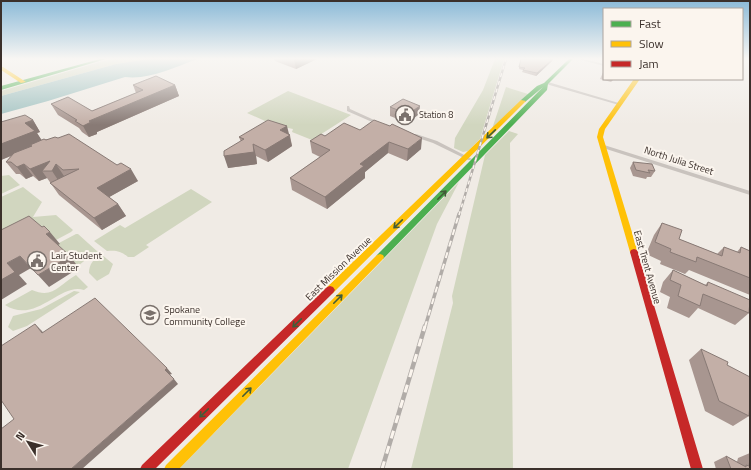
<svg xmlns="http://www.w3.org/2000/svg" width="751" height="470" font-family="'Titillium Web',sans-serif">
<rect width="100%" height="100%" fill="#f0ebe5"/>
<path fill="#d1d6bf" d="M110,59H148L116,64L1,96V91Z
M495,59H504L480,139L468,151L463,152L454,148L455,138L483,90Z
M506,87L528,94L492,129Z
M288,91L351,115L312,140L292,132L293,129L274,125L247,113Z
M509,131L518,134L510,143L513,469H411L453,303L452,296L485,155Z
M9,175L20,185L1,194V176Z
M459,182L437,224L348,469H179Z
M23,187L42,202L33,217L56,215L73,230L71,232L56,240L1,248V197Z
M191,189L212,202L146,245L149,247L134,257H128C121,251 116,250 107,251L94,241L120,225L125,228Z
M76,234H78L98,252L89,257L78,266L56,246L59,243Z
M101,254L113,264L109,274L97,281L89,273C89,264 94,259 101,254Z
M76,275L88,287L84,290C60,282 36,325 5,305L32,290C53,299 59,285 76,275Z
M74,291L80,292L27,326L13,331L8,327L13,316L41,309Z"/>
<path fill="#a1c2c1" d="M148,59H198C174,67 150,80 125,77L48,101L1,114V96L116,64Z"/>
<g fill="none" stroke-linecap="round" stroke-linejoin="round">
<path fill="#c9c3be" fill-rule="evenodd" d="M578,59H583L604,64V66Z
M546,82H548L622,104L619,105L546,84Z
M347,106H349L350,109L383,124V125H379L347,111Z
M412,134H416L437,141L472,159L470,160H468L433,143L412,136Z
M600,145H604L750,191V195L600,147Z"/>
<path fill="#4caf50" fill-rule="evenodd" d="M100,59H106L1,90V86Z
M569,59H573L548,84L547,90L383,259H377L376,257L377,255L543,87L525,102H521V100L537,86L544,83Z"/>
<path fill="#ffc107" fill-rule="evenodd" d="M1,67H3L26,82L21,83L1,70Z
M634,79H640L605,129L603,137L638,252L637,254H631L630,252L597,137L599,129Z
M521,100L526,101L333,293L330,294L327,293L325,290L327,287Z
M380,254L383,255L384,257L383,259L179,469H164L166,465L377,255Z"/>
<path fill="#c62828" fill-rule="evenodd" d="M634,249L637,250L638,252L703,469H691L630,252L631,250Z
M330,286L333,287L335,290L333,293L155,469H140L142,465L327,287Z"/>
<g stroke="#b1aca8" stroke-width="2.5">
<path id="rail-far2" d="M459,215L506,59"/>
</g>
<g stroke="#b1aca8" stroke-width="3.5">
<path id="rail-far1" d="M425,327L459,214"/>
</g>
<g stroke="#b1aca8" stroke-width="4.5">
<path id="rail" d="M382,469L425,326"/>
</g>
<use href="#rail-far2" stroke="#fbf5ee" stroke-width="1.5" stroke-dasharray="4" stroke-linecap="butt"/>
<use href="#rail-far1" stroke="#fbf5ee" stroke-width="2" stroke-dasharray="6" stroke-linecap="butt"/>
<use href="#rail" stroke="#fbf5ee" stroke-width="3" stroke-dasharray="8" stroke-linecap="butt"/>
</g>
<path fill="#a89690" d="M274,59H317L296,69L275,61Z
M521,59L552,61L536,76L522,72L523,70L519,69Z
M604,70V79H614L611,82L600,79Z
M133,85H175L179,96L97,132V134L89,137L82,132L79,128L58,115L51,104L92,111L136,93Z
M390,107L419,114L408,123L390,116Z
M33,120L40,132L37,133L41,140L58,138L138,181L109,197L118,204L126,216L102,230L59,195L47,178L39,181L33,176L26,179L20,174H16L6,162L11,156L1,160V122Z
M390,126L421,149L407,161L388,153L365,172V178L327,209L292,190L290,178L320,157L312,153L310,141L325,136L360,130Z
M289,134L290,135L292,146L268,162L256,156L257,164L228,168L241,142L239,137Z
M633,162L655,171L651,177H647L646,179L633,176L630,168Z
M662,223L679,239L717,254L724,247L737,252L741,247L750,251V295L689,270L685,274L660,264L661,261L646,254L654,235Z
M673,270L705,285L708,282L749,313L735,325L698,308L689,318L667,308L670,297L660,292L663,282Z
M701,349L727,365L749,416L733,426L705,411L689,360Z
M750,453V469H716L714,462L726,456L737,462L738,458Z"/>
<path fill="#887a75" d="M294,59H317L296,69Z
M553,59L552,61L536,76L537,73Z
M175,85L179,96L97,132V134L89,137L83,126L89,121Z
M420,106L419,114L408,123V114Z
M33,120L40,132L37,133L43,142L30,145L32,147L1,160V144L25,123Z
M287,126L292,146L268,162L265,150L280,130Z
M422,138L421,149L407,161L408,149Z
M389,142L388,153L365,172V178L327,209L325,197L360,164Z
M253,144L256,156L257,164L228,168L224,156Z
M50,161L56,164L64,176L60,183L52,171H42L47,178L39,181L30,169Z
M24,164L33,176L26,179L17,167Z
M131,169L138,181L104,200L97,188Z
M118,204L126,216L102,230L94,218Z
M50,232L60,244L56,246L46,234Z
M20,256L31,268L19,275L27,284L1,300V280L7,263Z
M70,256L79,268L49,287L38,275Z
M35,324L41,330L49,339L42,333Z
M167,368L172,374L169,375L165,370Z
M174,379L178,384L82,469H71Z"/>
<path fill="#c3afa7" stroke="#887a75" d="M521,59H553L537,73L523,70L525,68L519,67Z
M156,76L175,85L89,121L91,122L83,126L75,121L77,120L51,104L68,97L92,111L143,90L133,85Z
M403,99L420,106L408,114L390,107Z
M25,115L33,120L25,123L35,131L1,144V122Z
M268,120L287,126L280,130L290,135L265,150L253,144L254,152L224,156V151L244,139L239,137Z
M374,120L390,126L392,124L422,138L408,149L389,142L360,164L364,166L325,197L290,178L330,150L310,141L321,134L325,136L344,123L360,130Z
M69,134L117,165L121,163L131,169L97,188L118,204L94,218L50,183L79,169L63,170L56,164L52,171H42L50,161L30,169L24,164L17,167L11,162H6L14,153L32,146L30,145L44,139L46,140L55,137L58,138Z
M633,162L652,164L655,171L648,170L650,173L636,170Z
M29,216L42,227L44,226L50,232L46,234L70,256L38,275L20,256L7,263L15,272L1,280V230Z
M662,223L682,230L679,239L722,256L724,247L740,253L741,247L750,251V278L697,257L696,262L670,252L671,249L655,242Z
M673,270L707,286L708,282L750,300L749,313L703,294L700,306L678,296L681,285L670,280Z
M95,298L167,368L165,370L174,379L71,469H1V429L14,419L1,400V346L35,324L42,333Z
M701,349L728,362L727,365L750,377V404L749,416L719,401Z
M726,456L746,467V465L749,466L750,458V469H731Z"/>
<defs><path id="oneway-shaft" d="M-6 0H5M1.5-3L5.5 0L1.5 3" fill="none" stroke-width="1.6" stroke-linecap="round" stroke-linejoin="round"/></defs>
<g stroke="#415c38">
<use href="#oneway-shaft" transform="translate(491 134) rotate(136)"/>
<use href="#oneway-shaft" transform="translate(442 195) rotate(-45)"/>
<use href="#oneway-shaft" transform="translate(398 224) rotate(136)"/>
<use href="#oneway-shaft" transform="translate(338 299) rotate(-45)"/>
<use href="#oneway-shaft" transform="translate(297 323) rotate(136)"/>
<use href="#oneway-shaft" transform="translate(247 392) rotate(-45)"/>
<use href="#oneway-shaft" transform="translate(204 413) rotate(136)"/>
</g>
<linearGradient id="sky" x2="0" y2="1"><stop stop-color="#8bbad8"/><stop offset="0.47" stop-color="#f8f6f3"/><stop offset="1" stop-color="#f8f6f3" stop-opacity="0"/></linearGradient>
<rect width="751" height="125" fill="url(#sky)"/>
<defs>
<g id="civic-ring" transform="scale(1)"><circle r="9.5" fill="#fbf5ee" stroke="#7a716c" stroke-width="1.5"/><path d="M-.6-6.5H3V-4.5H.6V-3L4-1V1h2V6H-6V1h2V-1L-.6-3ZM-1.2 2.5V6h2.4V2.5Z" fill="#7a716c"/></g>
<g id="university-ring" transform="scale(1)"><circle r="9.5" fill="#fbf5ee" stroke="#7a716c" stroke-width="1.5"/><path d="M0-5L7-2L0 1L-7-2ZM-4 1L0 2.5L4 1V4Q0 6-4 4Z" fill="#7a716c"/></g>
</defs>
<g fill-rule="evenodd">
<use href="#civic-ring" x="405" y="115"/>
<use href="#civic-ring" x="37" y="261"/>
<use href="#university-ring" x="150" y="315"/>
</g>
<g text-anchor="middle" stroke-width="4" stroke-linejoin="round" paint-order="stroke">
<g font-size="9" fill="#3b302b" stroke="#fbf5ee" text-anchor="start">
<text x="419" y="118">Station 8</text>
</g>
<g font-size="10" fill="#3b302b" stroke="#fbf5ee">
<text transform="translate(679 160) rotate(18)" y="4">North Julia Street</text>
<text transform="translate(648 267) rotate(74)" y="4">East Trent Avenue</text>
<text transform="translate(338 268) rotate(-44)" y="4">East Mission Avenue</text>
</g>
<g font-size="10" fill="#3b302b" stroke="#fbf5ee" text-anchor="start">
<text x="51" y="259">Lair Student<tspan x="51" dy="12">Center</tspan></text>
<text x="164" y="313">Spokane<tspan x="164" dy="12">Community College</tspan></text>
</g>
</g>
<rect width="751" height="470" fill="none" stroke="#3b302b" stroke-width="4"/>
<rect x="603" y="8" width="140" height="72" fill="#fbf5ee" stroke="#aea6a0"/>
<rect x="611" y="21" width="20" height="6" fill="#4caf50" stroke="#aea6a0"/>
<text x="639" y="28" font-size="12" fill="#3b302b">Fast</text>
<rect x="611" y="41" width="20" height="6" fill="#ffc107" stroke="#aea6a0"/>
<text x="639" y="48" font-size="12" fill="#3b302b">Slow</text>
<rect x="611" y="61" width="20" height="6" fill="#c62828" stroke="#aea6a0"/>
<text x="639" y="68" font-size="12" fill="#3b302b">Jam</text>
<g transform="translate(28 442) rotate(307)" stroke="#fbf5ee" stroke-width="3" paint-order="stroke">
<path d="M0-3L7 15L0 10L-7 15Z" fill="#3b302b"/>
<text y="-6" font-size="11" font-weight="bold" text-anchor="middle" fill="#3b302b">N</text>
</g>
</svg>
